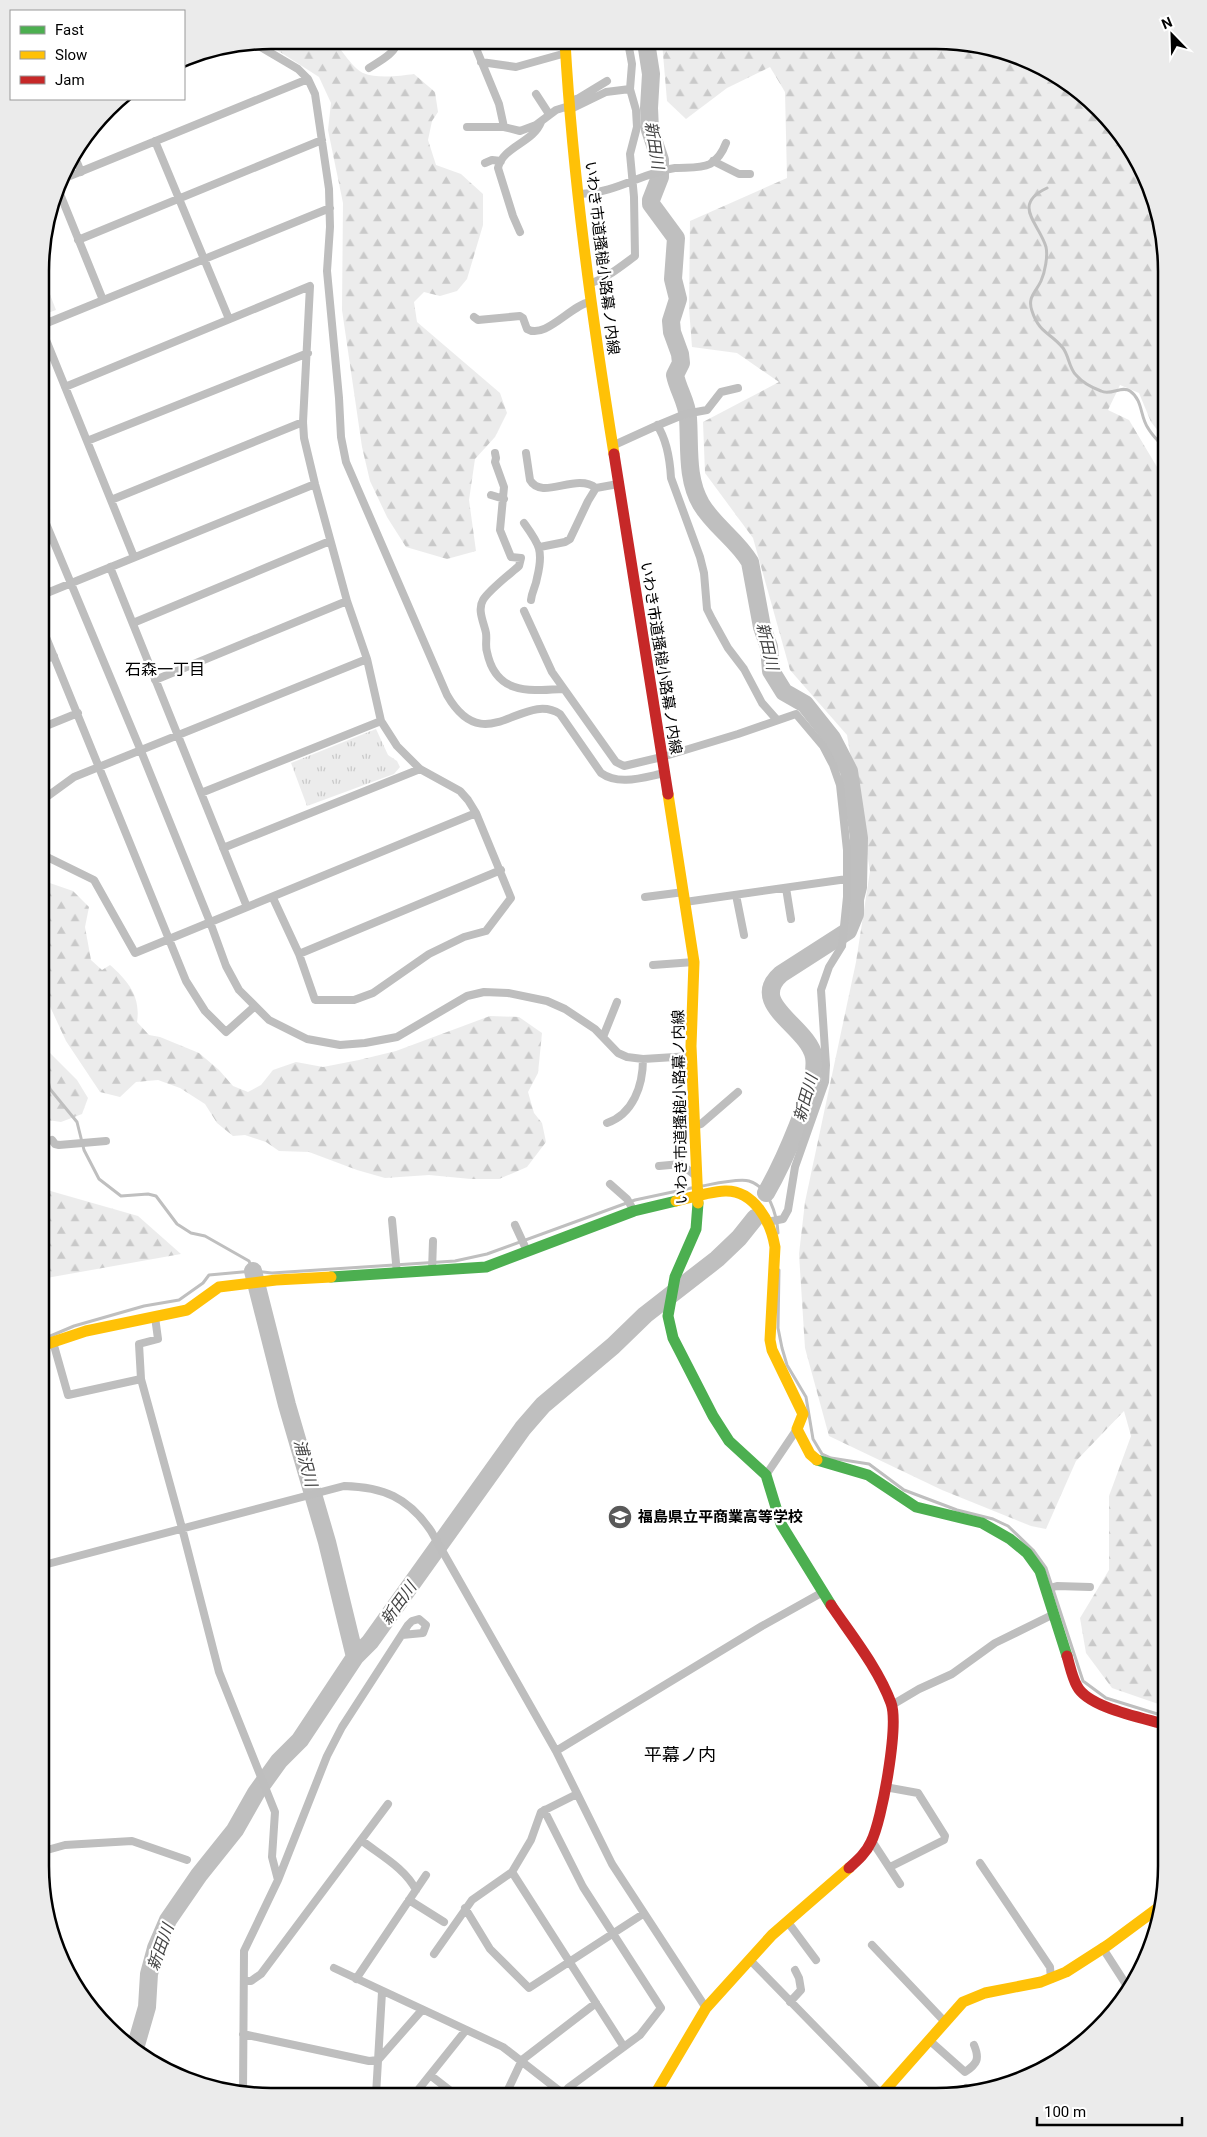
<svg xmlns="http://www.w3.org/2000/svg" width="1207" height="2137" font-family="Roboto,'Noto Sans JP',sans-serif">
<defs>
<pattern id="forest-firs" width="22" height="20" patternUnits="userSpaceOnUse" patternTransform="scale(1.25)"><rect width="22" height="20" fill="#ececec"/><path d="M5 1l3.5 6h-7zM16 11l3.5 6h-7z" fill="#c9c9c9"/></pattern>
<pattern id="park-tufts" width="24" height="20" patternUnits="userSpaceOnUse" patternTransform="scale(1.25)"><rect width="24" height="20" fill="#ececec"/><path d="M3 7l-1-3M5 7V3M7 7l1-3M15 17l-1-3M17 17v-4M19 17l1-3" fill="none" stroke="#c9c9c9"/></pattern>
</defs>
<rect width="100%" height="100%" fill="#fff"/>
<path fill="url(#forest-firs)" d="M271,40H334C340,49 354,69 363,73C377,79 400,76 414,74L435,92L438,112L432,121L428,140L436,165L461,174L483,194V225L467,279L457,291L440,296L424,292L414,302L417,322L500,393L507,413L495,437L475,459L469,500L476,551L447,559L406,547L387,517L370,481L362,447L342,310L343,203L328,130L331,103L319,77L263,41Z
M662,42L981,44L1038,64L1088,97L1128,142L1155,196L1167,271V442L1151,422L1139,393L1120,385L1108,410L1129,420L1157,467L1167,478V1707L1112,1688L1086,1653L1080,1618L1109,1570V1496L1131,1436L1124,1411L1076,1461L1046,1529L1031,1526L942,1490L829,1436L805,1348L799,1254L805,1202L856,962L870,871L847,735L790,670L753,538L705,473L703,422L779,382L737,353L692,347L689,308L690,221L787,178L785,92L770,67L727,88L686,119L667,101Z
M41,880L73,891L89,907L85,927L91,960L102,970L110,965C128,981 141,996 137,1022L149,1035L160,1037L199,1053L219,1070L233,1086L248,1092L261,1085L273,1070L296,1062L323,1067L359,1060L396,1051L490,1016L519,1017L542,1033L538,1073L528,1092L534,1113L542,1123L546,1142L527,1167L499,1179H471L429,1175L385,1178L357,1170L309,1152L279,1151L266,1142L245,1135L233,1136L217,1123L205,1104L180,1088L158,1080L136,1082L120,1097L100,1092L66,1041L41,987Z
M41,1044L77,1080L88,1098L82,1114L61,1122L41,1119Z
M41,1149L47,1190L138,1216L181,1254L41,1279Z"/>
<path fill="url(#park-tufts)" d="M42,274L56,310L42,315Z
M376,729L388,755L397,761L400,767L394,774L307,806L291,763Z"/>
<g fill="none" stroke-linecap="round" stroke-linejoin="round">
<path stroke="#bfbfbf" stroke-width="3" d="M1047,188C1011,205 1039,223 1046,247C1048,256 1045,272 1041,281C1036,292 1027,297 1032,311C1039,333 1051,333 1063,348C1069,356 1069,368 1076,375C1082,382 1093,388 1101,391C1111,396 1122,385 1130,391C1143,400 1140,417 1148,428C1153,437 1161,443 1167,452
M41,1052L50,1089L77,1122L84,1150L99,1179L121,1196L148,1194L156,1196L177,1224L191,1233L205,1236L249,1261L253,1271
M702,1186C713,1184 739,1178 749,1181C769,1187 777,1215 778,1233
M779,1270L778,1328L782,1348L787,1365L806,1397L813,1439L822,1454L831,1458L869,1464L904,1490L957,1510L993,1519L1008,1526L1033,1550L1046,1568L1083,1681L1106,1698L1167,1717
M41,1340L74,1326L144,1306L179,1300L203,1283L209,1275L253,1271L272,1273L455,1261L487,1254L635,1200L696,1187"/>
<path stroke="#bfbfbf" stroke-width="18" d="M646,42L651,74L649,108L650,130L660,160V177L651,200V204L676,238L673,279L678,299L671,321L672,332L680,354L681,363L675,375C678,390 687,402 688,418C690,447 686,478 701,504C714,526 737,540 750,562L762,627L769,647L771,671L784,692L805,704L832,738L849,771L859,838L858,887L855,899V914L848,931L781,974C747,1004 808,1026 814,1057C819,1086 781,1167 766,1193
M253,1271L287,1405L327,1542L355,1657
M134,2052L147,2007L149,1974L156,1948L168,1920L199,1875L235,1830L256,1793L279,1761L300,1740L355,1657L370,1642L523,1428L543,1405L613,1346L645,1315L717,1259L739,1238L755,1218"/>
<path stroke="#bebebe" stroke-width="8" d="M473,41L499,104L504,127
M254,43L298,69L308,79L315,94L329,189L330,227L327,271L339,398L341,437L346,462L447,695C485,761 523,690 560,714L601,773C619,786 644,777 665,773
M481,62L516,67L566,53
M184,64L214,51
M369,68C378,62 397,53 397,41
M536,94L549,114
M568,102L579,98L607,81
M569,110L606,92L630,89
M467,127H504L520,131L536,125L556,110L569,106
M155,141L229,319
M74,155L81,172
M713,161L739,174H750
M485,163L492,160L501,161
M60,180L308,79
M58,189L103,300
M579,194C617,193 641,173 675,168C686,167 700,169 710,164C717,160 723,151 726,143
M520,232L513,216L498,168C503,146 533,143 541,122
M78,240L322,140
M588,284C606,279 620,267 635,256L634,197L630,154L637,127L636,110L630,89L632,64L628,42
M474,317L478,320L520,316L523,318L527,329C545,340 571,305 590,302
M42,325L330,208
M42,330L134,557
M65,387L310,286L303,422L304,438L315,484L347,601L367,659L381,721L397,746L420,769L460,791L468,800L476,813L511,898L486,931L464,937L429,954L373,993L354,1000H315L299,954L273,898
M657,425C667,440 670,460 671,478L700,557L704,573L707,609L712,619L728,648L744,669L762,703L777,720
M87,441L308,353
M612,446L656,426L685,414L707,410L721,392L738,388
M495,453L496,458L495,462L504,487L500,530L511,557L521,558L519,566C510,574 489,590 483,600C477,610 484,623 486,633C487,640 485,646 487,652C496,695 529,691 563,689
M526,453L530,480C542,501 576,472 596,488L618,484
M491,495L504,499
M111,500L303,422
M42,514L141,751L210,922L226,966L239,990L269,1020L307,1039L340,1045L365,1043L397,1037L467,996L484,992L508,993L547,1001L565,1009L595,1029L618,1053L627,1057L643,1059L691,1056
M524,523C539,544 544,550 537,578C536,586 532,591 531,600
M540,547L565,542L570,539L588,501L596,488
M110,567L247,907
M42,595L315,484
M524,611L552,672L616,762L624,766L662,757L738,734L796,714L823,746L833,765L840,785L847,850V897L842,946L829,967L821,990L826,1065L825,1082L795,1167L788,1210L783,1219L767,1222
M133,623L330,541
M41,625L186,981L205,1011L226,1032L254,1007
M41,661L54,656
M155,680L347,601
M41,728L78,713
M201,793L381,721
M41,801L74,777L367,659
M223,848L420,769
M41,854L94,880L135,953L476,813
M786,888L791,919
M736,895L744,935
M645,897L684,892
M685,902L847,879
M299,954L501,870
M653,965L694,962
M603,1037L617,1002
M607,1123C633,1114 643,1086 643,1059
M695,1126L701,1124L738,1092
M52,1140L55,1144L59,1145L106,1141
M659,1166L681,1164L697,1177
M610,1184L627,1199L634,1211
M392,1220L397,1274
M515,1225L527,1251
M432,1271L433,1241
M155,1317L158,1339L139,1344L141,1379L182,1528L219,1672L275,1812L272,1857L278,1880L244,1951L243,2095
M53,1342L68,1395L141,1379
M766,1475L797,1429
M40,1566L344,1486C383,1487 408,1497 431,1531L556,1751L612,1864L706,2008
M1046,1589L1057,1586L1090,1587
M892,1705L919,1689L952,1674L995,1643L1054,1614
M556,1751L762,1626L823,1592
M885,1787L918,1793L945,1836L944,1840L890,1867
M544,1810L583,1887L661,2008L640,2035L568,2088L564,2096
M361,1840C380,1855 405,1868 416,1890
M872,1841L900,1884
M40,1852L65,1845L132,1841L187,1860
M980,1863L1050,1967L1051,1979
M512,1872L624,2047
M278,1880L327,1756L342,1727L408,1625L412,1621L419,1619L426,1625L423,1633L402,1635
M409,1900L444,1922
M465,1908L490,1949L529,1988L643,1914
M787,1921L816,1960
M872,1945L945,2022
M1102,1947L1129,1989
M434,1954L472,1900L512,1872L531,1840L541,1812L577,1794
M750,1960L881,2094
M334,1968L503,2047L566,2096
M356,1979L426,1875
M244,1981H251L261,1974L388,1804
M790,2002L801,1990L799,1978L795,1970
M243,2034L369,2061L378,2060L422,2010
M929,2040L965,2072C977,2064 980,2059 974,2045
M430,2075L457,2096
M962,2093L966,2088
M376,2095L382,1992
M414,2095L466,2030
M505,2096L522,2060L596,2003"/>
<path stroke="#4caf50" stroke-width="11" d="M698,1203L696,1229L675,1277L668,1316L673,1338L713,1416L729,1441L766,1475L781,1524L831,1605
M331,1277L486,1267L634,1211L676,1201
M817,1460L868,1475L916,1507L982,1523L1010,1539L1027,1553L1040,1571L1067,1656"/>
<path stroke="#ffc107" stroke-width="11" d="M565,42C573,180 592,317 614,454
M668,794L694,962L691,1046L698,1203
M676,1201C692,1197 709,1192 725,1191C754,1190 771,1222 775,1247L770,1340L772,1350L803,1414L797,1429L810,1454L817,1460
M41,1346L86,1331L187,1310L219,1287L276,1280L331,1277
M654,2096L706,2008L772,1935L849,1868
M879,2097L963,2002L985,1993L1041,1982L1066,1972L1108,1945L1162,1905"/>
<path stroke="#c62828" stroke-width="11" d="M614,454L668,794
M831,1605C852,1636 878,1668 891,1703C899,1725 882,1821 871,1842C866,1853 858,1860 849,1868
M1067,1656C1070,1666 1072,1677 1077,1686C1088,1708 1144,1718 1167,1725"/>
</g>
<defs>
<g id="school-disc" transform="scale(1.25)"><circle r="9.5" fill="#595959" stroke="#fff"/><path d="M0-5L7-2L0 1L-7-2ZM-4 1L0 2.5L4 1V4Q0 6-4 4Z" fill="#fff"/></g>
</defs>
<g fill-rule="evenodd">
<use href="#school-disc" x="620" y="1517"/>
</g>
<g text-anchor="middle" stroke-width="4.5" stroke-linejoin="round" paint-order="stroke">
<g font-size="15" fill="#000" stroke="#fff">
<text transform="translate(602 258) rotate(83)" y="5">いわき市道搔槌小路幕ノ内線</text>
<text transform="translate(661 658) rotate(81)" y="5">いわき市道搔槌小路幕ノ内線</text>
<text transform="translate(680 1107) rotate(-91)" y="5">いわき市道搔槌小路幕ノ内線</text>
</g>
<g font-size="15" font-weight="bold" fill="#000" stroke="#fff" text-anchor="start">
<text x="638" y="1522">福島県立平商業高等学校</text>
</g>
<g font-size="16" font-style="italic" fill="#444" stroke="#fff">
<text transform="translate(655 145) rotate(81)" y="6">新田川</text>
<text transform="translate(768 646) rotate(77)" y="6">新田川</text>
<text transform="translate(805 1098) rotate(-74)" y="6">新田川</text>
<text transform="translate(306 1463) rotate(75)" y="6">浦沢川</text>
<text transform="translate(398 1603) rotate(-54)" y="6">新田川</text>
<text transform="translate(160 1947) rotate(-70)" y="6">新田川</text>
</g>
<g font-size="16" fill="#000" stroke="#fff">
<text x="165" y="675">石森一丁目</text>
</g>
<g font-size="18" fill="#000" stroke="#fff">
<text x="680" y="1761">平幕ノ内</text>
</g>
</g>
<path d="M0 0H1207V2137H0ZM271 49H936A222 222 0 0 1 1158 271V1866A222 222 0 0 1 936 2088H271A222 222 0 0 1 49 1866V271A222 222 0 0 1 271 49Z" fill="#ebebeb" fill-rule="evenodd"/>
<path fill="none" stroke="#000" stroke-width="2.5" d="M271 49H936A222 222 0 0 1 1158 271V1866A222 222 0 0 1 936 2088H271A222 222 0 0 1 49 1866V271A222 222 0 0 1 271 49Z"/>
<rect x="10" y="10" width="175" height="90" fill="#ffffff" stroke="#999999"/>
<rect x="20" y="26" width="25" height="8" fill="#4caf50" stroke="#999999"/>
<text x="55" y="35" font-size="15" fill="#000000">Fast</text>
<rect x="20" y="51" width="25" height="8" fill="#ffc107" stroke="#999999"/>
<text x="55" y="60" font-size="15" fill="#000000">Slow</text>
<rect x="20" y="76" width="25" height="8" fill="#c62828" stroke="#999999"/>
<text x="55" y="85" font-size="15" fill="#000000">Jam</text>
<g transform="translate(1172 35) rotate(337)" stroke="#ffffff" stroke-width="4" paint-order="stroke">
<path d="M0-4L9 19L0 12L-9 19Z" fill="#000000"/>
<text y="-8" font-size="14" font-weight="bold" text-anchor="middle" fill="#000000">N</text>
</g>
<path d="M1037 2117v8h145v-8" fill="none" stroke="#000000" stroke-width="2.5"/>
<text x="1044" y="2117" font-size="15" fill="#000000" stroke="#ffffff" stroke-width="4" paint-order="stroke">100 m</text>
</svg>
